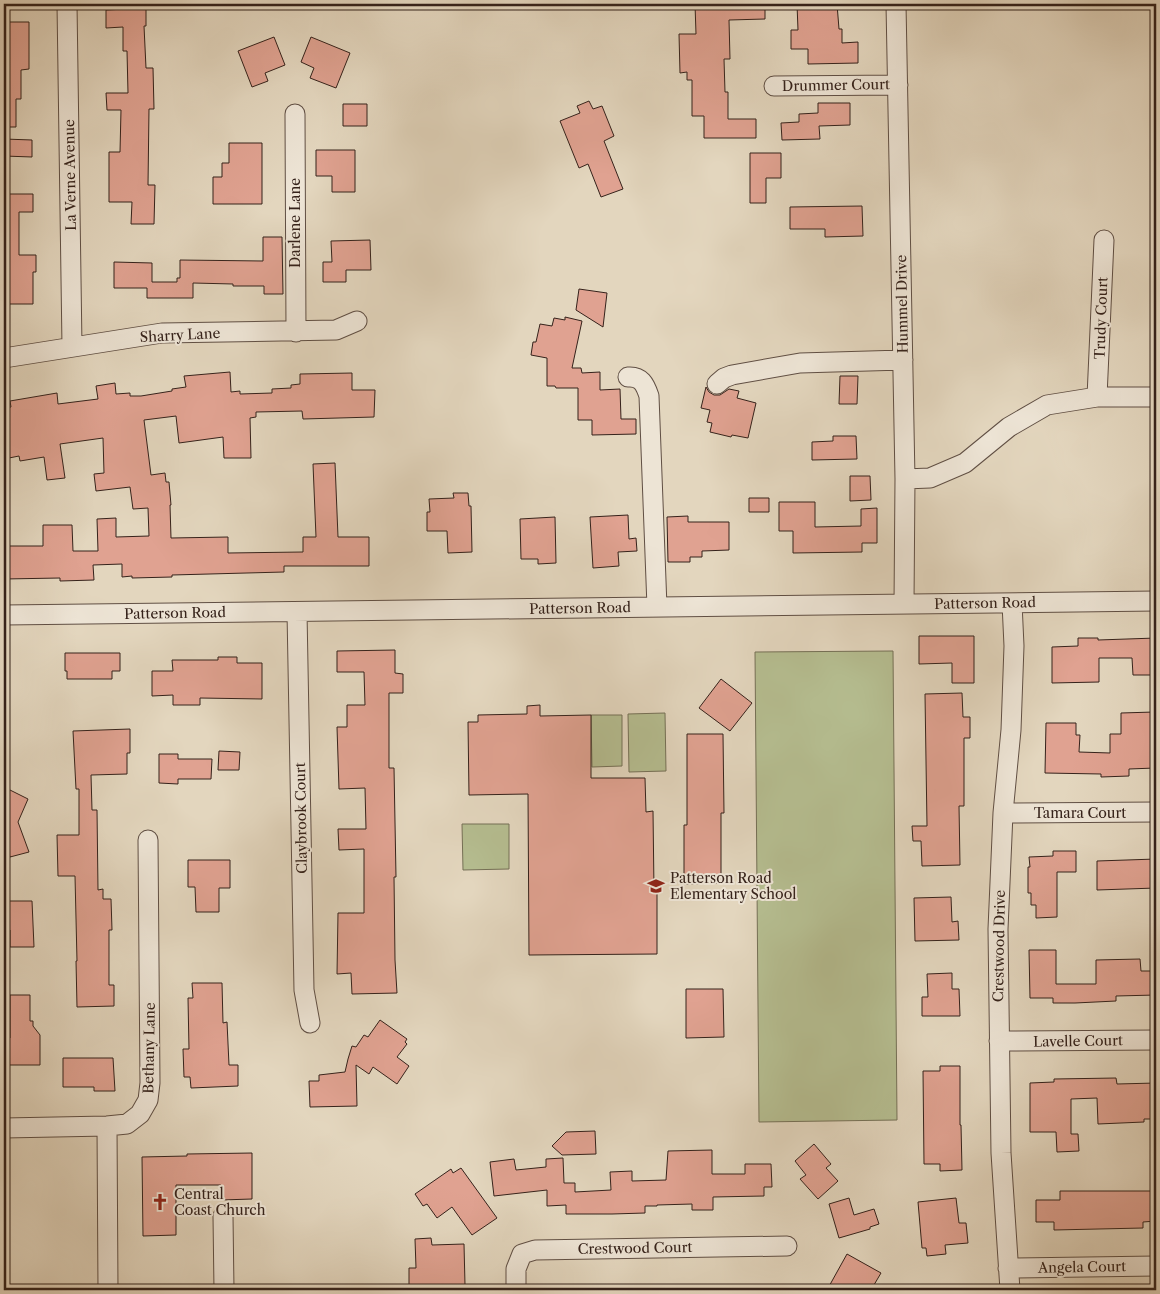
<svg xmlns="http://www.w3.org/2000/svg" width="1160" height="1294" font-family="'Libre Caslon Text',serif">
<rect width="100%" height="100%" fill="#e3d6be"/>
<filter id="stains"><feTurbulence type="fractalNoise" baseFrequency=".004" numOctaves="4"/><feColorMatrix values="0 0 0 0 .2 0 0 0 0 .09 0 0 0 0 .02 0 0 0 .5 -.17"/></filter>
<radialGradient id="worn" r=".72"><stop offset=".6" stop-color="#630" stop-opacity="0"/><stop offset="1" stop-color="#630" stop-opacity=".3"/></radialGradient>
<path fill="#b5bd90" stroke="#757056" d="M893,651L897,1120L759,1122L755,652Z
M665,713L666,771L629,772L628,714Z
M591,715H622V766L592,767Z
M509,824V869L463,870L462,824Z"/>
<path fill="#e0a291" stroke="#35221b" d="M695,4H765V19L729,20L730,59H724L725,92H728V119H756V138H704V116H692V80H687V72L680,73L679,34H696Z
M797,4H837L839,29H842V43L858,42V63L808,64V49H791V30H798Z
M146,8V26H144L146,68H153L154,109H149L148,185H155L154,224H131L132,202H109V152H120L121,110H107L106,93H128L127,51H123V27L106,28V10Z
M4,22H29V69L21,70V99H16V127H4Z
M274,37L285,65L265,73L268,81L252,87L238,51Z
M311,37L350,53L336,88L310,78L314,68L301,62Z
M589,101L593,109L602,106L614,136L604,141L623,189L601,197L588,164L579,168L560,121L580,113L577,106Z
M818,103H850V125L819,126L820,139L782,140L781,123L799,122V114L818,113Z
M343,104H367V126H343Z
M4,139L32,140V157L4,156Z
M229,143H262V204H213V177H222V163H229Z
M316,150H355V192H332V176H316Z
M750,153H781V178H766V203H750Z
M4,194H33V212H19V255H36V272H33V304H4Z
M862,206L863,236L825,237V229H790V207Z
M263,237H282L283,294H264V286H233V284L193,283V298H147V288H114V262L152,263V282H177V278H180V260L263,261Z
M370,240L371,270H346V282H323V262H332L331,241Z
M579,289L607,293L603,327L576,310Z
M565,317L582,321L572,368H581L582,373L600,372V390L620,389L621,419H636V434L592,435V420H578V388H556L555,386H547V358L531,355L533,342H536L540,324L552,326L554,318L565,320Z
M230,372L231,392L240,391V394L272,393V389L291,388V385L300,384V374L352,373V390H375L374,417L303,419L302,411L256,412V417L250,418L251,458H224L223,437L179,443L176,416L144,420L151,475L165,473L166,482H169L171,505H170L171,538L228,537V553L303,552V537H316L313,464L335,463L338,537H369V566H284V572L172,575V577L132,578V576L122,577V564L93,565L94,580L60,581V578L4,579V546H43V525H72L73,551H98L97,519L116,518V537L149,536L148,508L133,509L130,487L96,491L94,474L104,473L103,438L60,444L65,478L47,480L44,457L20,461L19,456L4,459V408L11,407L10,401L57,393L58,404L98,399L96,386L115,383L116,394L130,393V396H141L172,391V389L186,387L184,376Z
M840,376H858L857,404H839Z
M706,387L709,392L714,395H720L729,389L739,391L737,398L756,403L748,438L732,435L731,437L710,432L712,423L707,422L710,410L701,408Z
M833,436H856L857,459L812,460V442L833,441Z
M850,476H870L871,500L850,501Z
M453,493H468L469,506H471L472,552L448,553L447,531H427V512H430L429,499L454,498Z
M749,498H769V512H749Z
M779,502H815V527L861,526V509L877,508V543H862V552L793,553V531H779Z
M628,515L629,539L636,538L637,551L618,552L619,566L593,568L590,517Z
M688,516V522H729V550L702,551V557H690V562H668L667,517Z
M555,517L556,563L538,564V559H521L520,519Z
M919,636H974V683H952V663L919,664Z
M1078,638H1098V640L1156,638V675H1133L1132,658H1099V682L1052,683V647L1078,646Z
M395,650V673L403,674V693H389V768H394L396,877H394L395,960L397,993L352,994L351,973L337,974L338,913H364V849L339,850L338,829H366L365,788L339,789L337,727H347V705H365L364,672H337V651Z
M65,653H120V671H112V679H67V671H65Z
M218,657H237V663H262V699L200,698V705H173V695L152,696V671H173L172,660H218Z
M721,679L752,703L730,731L699,708Z
M962,693L963,717H970V738H964V806H959L960,865L922,866L921,841H913L912,826H927L925,694Z
M540,705V716L591,715V778H645L646,812L653,811L654,891H657V954L529,955L528,794L469,795L468,722H478V715L527,714V706Z
M1154,712L1155,768L1129,769V776L1101,777V774L1045,773L1046,723H1076V735H1080L1079,752L1110,753V734H1121V713Z
M130,729V753H127V774L91,775L92,810H97L98,890L103,889V899H111L112,930H109V985H114V1006L77,1007L76,961H77L75,876H58L57,835H79V789H76L73,731Z
M687,734H723L724,813H721V883L684,884V825H687Z
M219,751L240,752L239,770H218Z
M159,754H178V759H212L211,779H178V784L159,783Z
M4,787L28,799L18,822L29,852L10,857L4,836Z
M1053,851H1076V872H1057V917L1036,918V905H1031V893H1028V867H1030L1029,857L1053,856Z
M1156,859V888L1097,890V861Z
M188,860H230V888H219V912H196L195,887H188Z
M951,897L952,922L958,921L959,940L915,941L914,898Z
M4,901H32L34,947H10V930H4Z
M1029,950H1056V984H1096V960L1140,959L1141,971H1156V995L1116,996V1001L1075,1003H1053V998H1030Z
M952,973V989H959L960,1016H922V997H928L927,974Z
M192,983H222L223,1023L227,1022L229,1065H238V1086L191,1088L190,1077H184L183,1049H189L188,998H193Z
M686,989H723L724,1037L686,1038Z
M10,995H30V1021H33V1026L40,1035V1065H4V1038H10Z
M380,1020L407,1039L405,1042L407,1044L397,1057L409,1066L397,1084L373,1067L369,1074L356,1065L357,1106L310,1107L309,1081H319V1075L345,1072L348,1059L352,1046L356,1047L364,1035L368,1037Z
M63,1058H113L115,1091H94V1087H63Z
M940,1066H960V1125H961L962,1170L940,1171V1164H924L923,1071H940Z
M1116,1078L1117,1084L1156,1083V1119H1144V1122L1098,1124L1097,1098L1071,1099V1134H1078L1079,1151L1057,1152L1056,1132H1030V1083L1054,1082V1079Z
M595,1131L596,1154L562,1155L552,1146L566,1132Z
M814,1144L831,1164L826,1168L838,1181L818,1199L800,1179L806,1175L795,1161Z
M712,1150V1174H745V1164H771L772,1187H764V1196L713,1197V1210H692V1204L657,1205V1206H645V1213L612,1214H566V1205L547,1206V1190L494,1196L490,1162L514,1159L516,1170L546,1167V1159L563,1158L564,1183H575V1192L611,1190L610,1172L632,1171V1181L666,1180L668,1151Z
M252,1153V1199L221,1200V1185H176V1235L143,1236L142,1157L187,1156V1154Z
M461,1168L497,1218L472,1235L452,1207L437,1218L427,1204L423,1206L415,1194L451,1169L453,1173Z
M1060,1191H1156V1221L1143,1222V1228L1054,1230V1222H1036V1200H1060Z
M849,1198L854,1215L874,1209L879,1224L870,1227V1229L839,1238L829,1204Z
M956,1198L959,1223H966L968,1243L945,1245L946,1254L927,1256L926,1248H922L918,1202Z
M431,1238L432,1245L464,1244L465,1285L409,1287V1268H416L415,1239Z
M847,1254L881,1273L871,1290H827Z"/>
<g fill="none" stroke-linecap="round" stroke-linejoin="round">
<g stroke="#604f44" stroke-width="21">
<path id="minor" d="M67,4L72,347
M896,4L905,479L904,604
M774,86L898,85
M295,114L296,332
M4,358L162,333L336,330L357,321
M628,377C641,376 645,384 649,396L657,607
M717,384L724,378L732,375L800,363L903,360
M1097,397L1104,240
M905,479L930,478L965,463L1009,427L1047,405L1097,397H1156
M297,612L304,990L310,1023
M4,615L1156,601
M1003,813L1156,812
M999,1041L1156,1040
M107,1126L108,1290
M4,1128L107,1126L127,1124L140,1114L148,1100L150,1083L148,840
M223,1216L224,1290
M1008,1268L1156,1266
M516,1290V1269L522,1254L535,1250L787,1246
M1010,1290L1001,1153L998,929L1003,813L1011,730L1014,646L1012,603"/>
</g>
<use href="#minor" stroke="#ede4d5" stroke-width="19"/>
</g>
<defs>
<g id="school-bare" transform="scale(1.35)"><path d="M0-5L7-2L0 1L-7-2ZM-4 1L0 2.5L4 1V4Q0 6-4 4Z" fill="#8f2418" stroke="#ede4d5" stroke-width="2.5" paint-order="stroke"/></g>
<g id="church-bare" transform="scale(1.35)"><path d="M-1.2-6h2.4v3.5h3.3v2.4h-3.3V6h-2.4V-.1h-3.3v-2.4h3.3Z" fill="#8f2418" stroke="#ede4d5" stroke-width="2.5" paint-order="stroke"/></g>
</defs>
<g fill-rule="evenodd">
<use href="#school-bare" x="656" y="886"/>
<use href="#church-bare" x="160" y="1202"/>
</g>
<g text-anchor="middle" stroke-width="4" stroke-linejoin="round" paint-order="stroke">
<g font-size="14" fill="#35221b" stroke="#ede4d5">
<text transform="translate(836 85) rotate(-1)" y="5">Drummer Court</text>
<text transform="translate(70 175) rotate(-91)" y="5">La Verne Avenue</text>
<text transform="translate(295 223) rotate(-90)" y="5">Darlene Lane</text>
<text transform="translate(902 304) rotate(-91)" y="5">Hummel Drive</text>
<text transform="translate(1101 318) rotate(-88)" y="5">Trudy Court</text>
<text transform="translate(180 335) rotate(-3)" y="5">Sharry Lane</text>
<text transform="translate(985 603) rotate(-1)" y="5">Patterson Road</text>
<text transform="translate(580 608) rotate(-1)" y="5">Patterson Road</text>
<text transform="translate(175 613) rotate(-1)" y="5">Patterson Road</text>
<text x="1080" y="818">Tamara Court</text>
<text transform="translate(301 818) rotate(-91)" y="5">Claybrook Court</text>
<text transform="translate(999 946) rotate(-89)" y="5">Crestwood Drive</text>
<text transform="translate(1078 1041) rotate(-1)" y="5">Lavelle Court</text>
<text transform="translate(149 1048) rotate(-89)" y="5">Bethany Lane</text>
<text transform="translate(635 1248) rotate(-1)" y="5">Crestwood Court</text>
<text transform="translate(1082 1267) rotate(-1)" y="5">Angela Court</text>
</g>
<g font-size="14" fill="#35221b" stroke="#ede4d5" text-anchor="start">
<text x="670" y="883">Patterson Road<tspan x="670" dy="16">Elementary School</tspan></text>
<text x="174" y="1199">Central<tspan x="174" dy="16">Coast Church</tspan></text>
</g>
</g>
<rect width="1160" height="1294" fill="none" stroke="#e3d6be" stroke-width="20"/>
<rect x="5" y="5" width="1150" height="1284" fill="none" stroke="#35221b" stroke-width="2.5"/>
<rect x="10" y="10" width="1140" height="1274" fill="none" stroke="#35221b"/>
<rect width="100%" height="100%" filter="url(#stains)"/>
<rect width="100%" height="100%" fill="url(#worn)"/>
</svg>
